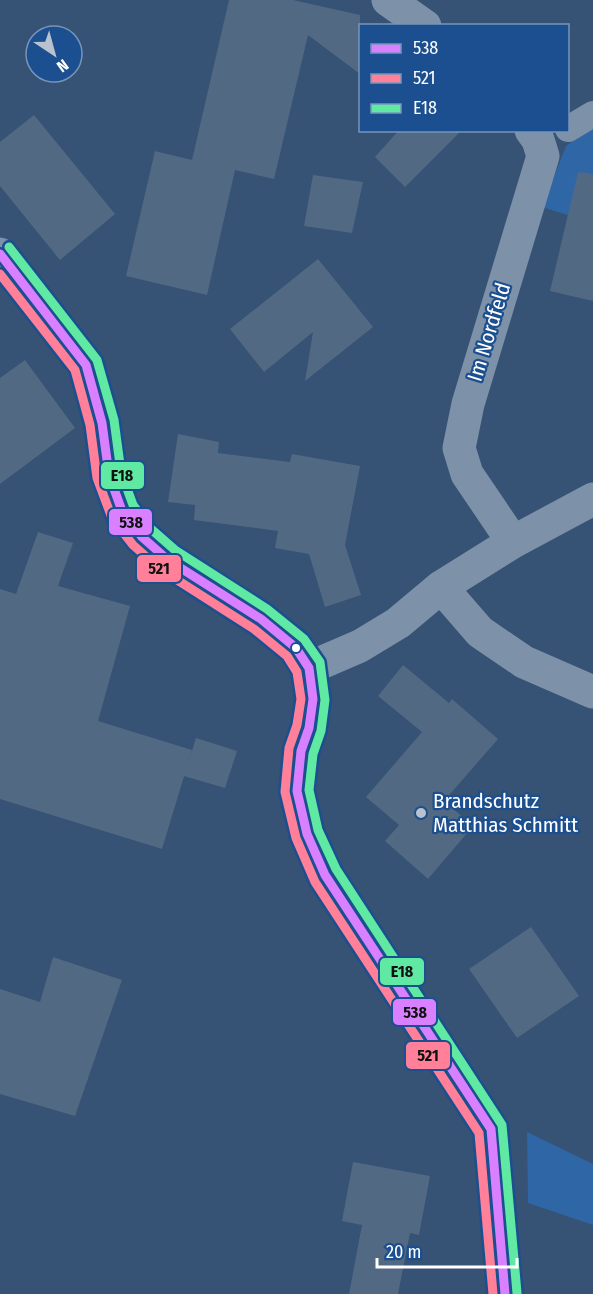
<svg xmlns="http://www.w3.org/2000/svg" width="593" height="1294" font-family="'Fira Sans Condensed',sans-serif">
<rect width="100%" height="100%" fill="#365274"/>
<path fill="#2f66a5" d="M593,127V223L542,207L566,146Z
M527,1132L593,1164V1225L528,1203Z"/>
<path fill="#526984" d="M229,0H293L360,15V74L308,35L274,179L235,170L207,295L126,276L155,151L192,160Z
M34,115L115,214L60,260L0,186V142Z
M399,130H462L405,187L375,157Z
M578,172L593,174V301L550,291Z
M313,175L363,182L352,233L304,226Z
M318,259L373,327L305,381L313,332L264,372L230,329Z
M25,360L75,428L0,484V378Z
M178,434L219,442L218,453L290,462L292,454L360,466L345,545L361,595L325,607L309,554L275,548L278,531L194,520L195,505L168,502Z
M38,532L73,543L58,586L130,606L98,721L192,750L162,849L0,799V589L16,594Z
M403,665L449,703L452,699L498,739L444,801L473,826L428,879L385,841L399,825L366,797L422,732L378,696Z
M196,738L237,751L225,788L184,776Z
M531,927L579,996L517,1038L469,969Z
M53,957L122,980L75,1116L0,1094V989L40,1002Z
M353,1162L430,1176L419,1235L410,1233L398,1294H349L362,1225L342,1221Z"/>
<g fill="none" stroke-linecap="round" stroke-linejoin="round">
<path stroke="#7d92a8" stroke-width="26" d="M568,129L593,114"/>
<path stroke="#7d92a8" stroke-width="33" d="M388,0L425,26
M0,254L86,365L102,423L109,475L122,511L142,537L168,560L261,619L296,648L309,668L313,699L309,728L301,751L297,791L307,834L325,875L491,1129L505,1294
M513,542L467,474L459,448L468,404L543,156L538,140L531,130
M441,587L480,632L524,662L593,692
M309,668L360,646L398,623L441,587L513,542L593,499"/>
<g stroke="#1b4f8f" stroke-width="14">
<path id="bus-1" d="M0,254L86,365L102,423L109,475L122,511L142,537L168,560L261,619L296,648L309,668L313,699L309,728L301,751L297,791L307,834L325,875L491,1129L505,1294"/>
</g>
<g stroke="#1b4f8f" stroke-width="14">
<path id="bus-2" d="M0,274L75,370L90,425L97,478L112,518L133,545L160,569L254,629L287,656L297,672L301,699L297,725L289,748L285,792L296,838L315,882L479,1133L493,1294"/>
</g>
<g stroke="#1b4f8f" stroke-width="14">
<path id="bus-3" d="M9,247L97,360L114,420L121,472L133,505L151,529L175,550L267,609L304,639L320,662L325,700L321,731L313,754L309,790L318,830L336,869L502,1125L517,1293"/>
</g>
<use href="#bus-1" stroke="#d880ff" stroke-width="9"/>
<use href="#bus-2" stroke="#ff8098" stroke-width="9"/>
<use href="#bus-3" stroke="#60e9a3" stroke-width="9"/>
</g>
<circle fill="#fff" stroke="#1b4f8f" stroke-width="2" cx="296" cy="648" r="5"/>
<circle fill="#b9c2ce" stroke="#1b4f8f" stroke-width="2" cx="421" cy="813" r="6"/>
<g text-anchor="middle" stroke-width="4.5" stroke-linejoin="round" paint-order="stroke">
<g font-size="21" fill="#fff" stroke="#1b4f8f">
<text transform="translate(489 332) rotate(-73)" y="7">Im Nordfeld</text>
</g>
<g font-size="21" fill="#fff" stroke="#1b4f8f" text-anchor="start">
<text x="433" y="808">Brandschutz<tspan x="433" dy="24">Matthias Schmitt</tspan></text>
</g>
</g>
<g stroke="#1b4f8f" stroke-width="2">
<rect x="100" y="461" width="45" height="29" rx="6" fill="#60e9a3"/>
<rect x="108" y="508" width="45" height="28" rx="6" fill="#d880ff"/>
<rect x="136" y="554" width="46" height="29" rx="6" fill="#ff8098"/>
<rect x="379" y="957" width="46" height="29" rx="6" fill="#60e9a3"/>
<rect x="392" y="998" width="45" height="28" rx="6" fill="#d880ff"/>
<rect x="405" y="1041" width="46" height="29" rx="6" fill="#ff8098"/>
</g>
<g font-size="16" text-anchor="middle" font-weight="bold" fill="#111">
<text x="122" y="481">E18</text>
<text x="131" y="528">538</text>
<text x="159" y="574">521</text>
<text x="402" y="977">E18</text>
<text x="415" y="1018">538</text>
<text x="428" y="1061">521</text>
</g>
<rect x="359" y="24" width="210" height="108" fill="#1b4f8f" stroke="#7695bc" stroke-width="1.5"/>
<rect x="371" y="44" width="30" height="9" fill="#d880ff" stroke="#7695bc" stroke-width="1.5"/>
<text x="413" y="54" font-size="18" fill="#ffffff">538</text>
<rect x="371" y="74" width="30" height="9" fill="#ff8098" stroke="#7695bc" stroke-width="1.5"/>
<text x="413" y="84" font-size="18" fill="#ffffff">521</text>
<rect x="371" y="104" width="30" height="9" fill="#60e9a3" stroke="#7695bc" stroke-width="1.5"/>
<text x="413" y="114" font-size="18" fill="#ffffff">E18</text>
<g transform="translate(54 54) rotate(144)"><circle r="28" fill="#1b4f8f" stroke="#7695bc" stroke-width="1.5"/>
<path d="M0-4.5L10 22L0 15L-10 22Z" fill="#b9c2ce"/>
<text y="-9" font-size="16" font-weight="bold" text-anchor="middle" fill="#ffffff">N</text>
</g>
<path d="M377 1258v9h140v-9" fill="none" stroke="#ffffff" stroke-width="3"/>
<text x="386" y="1258" font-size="18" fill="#ffffff" stroke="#1b4f8f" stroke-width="4.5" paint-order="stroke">20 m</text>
</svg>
